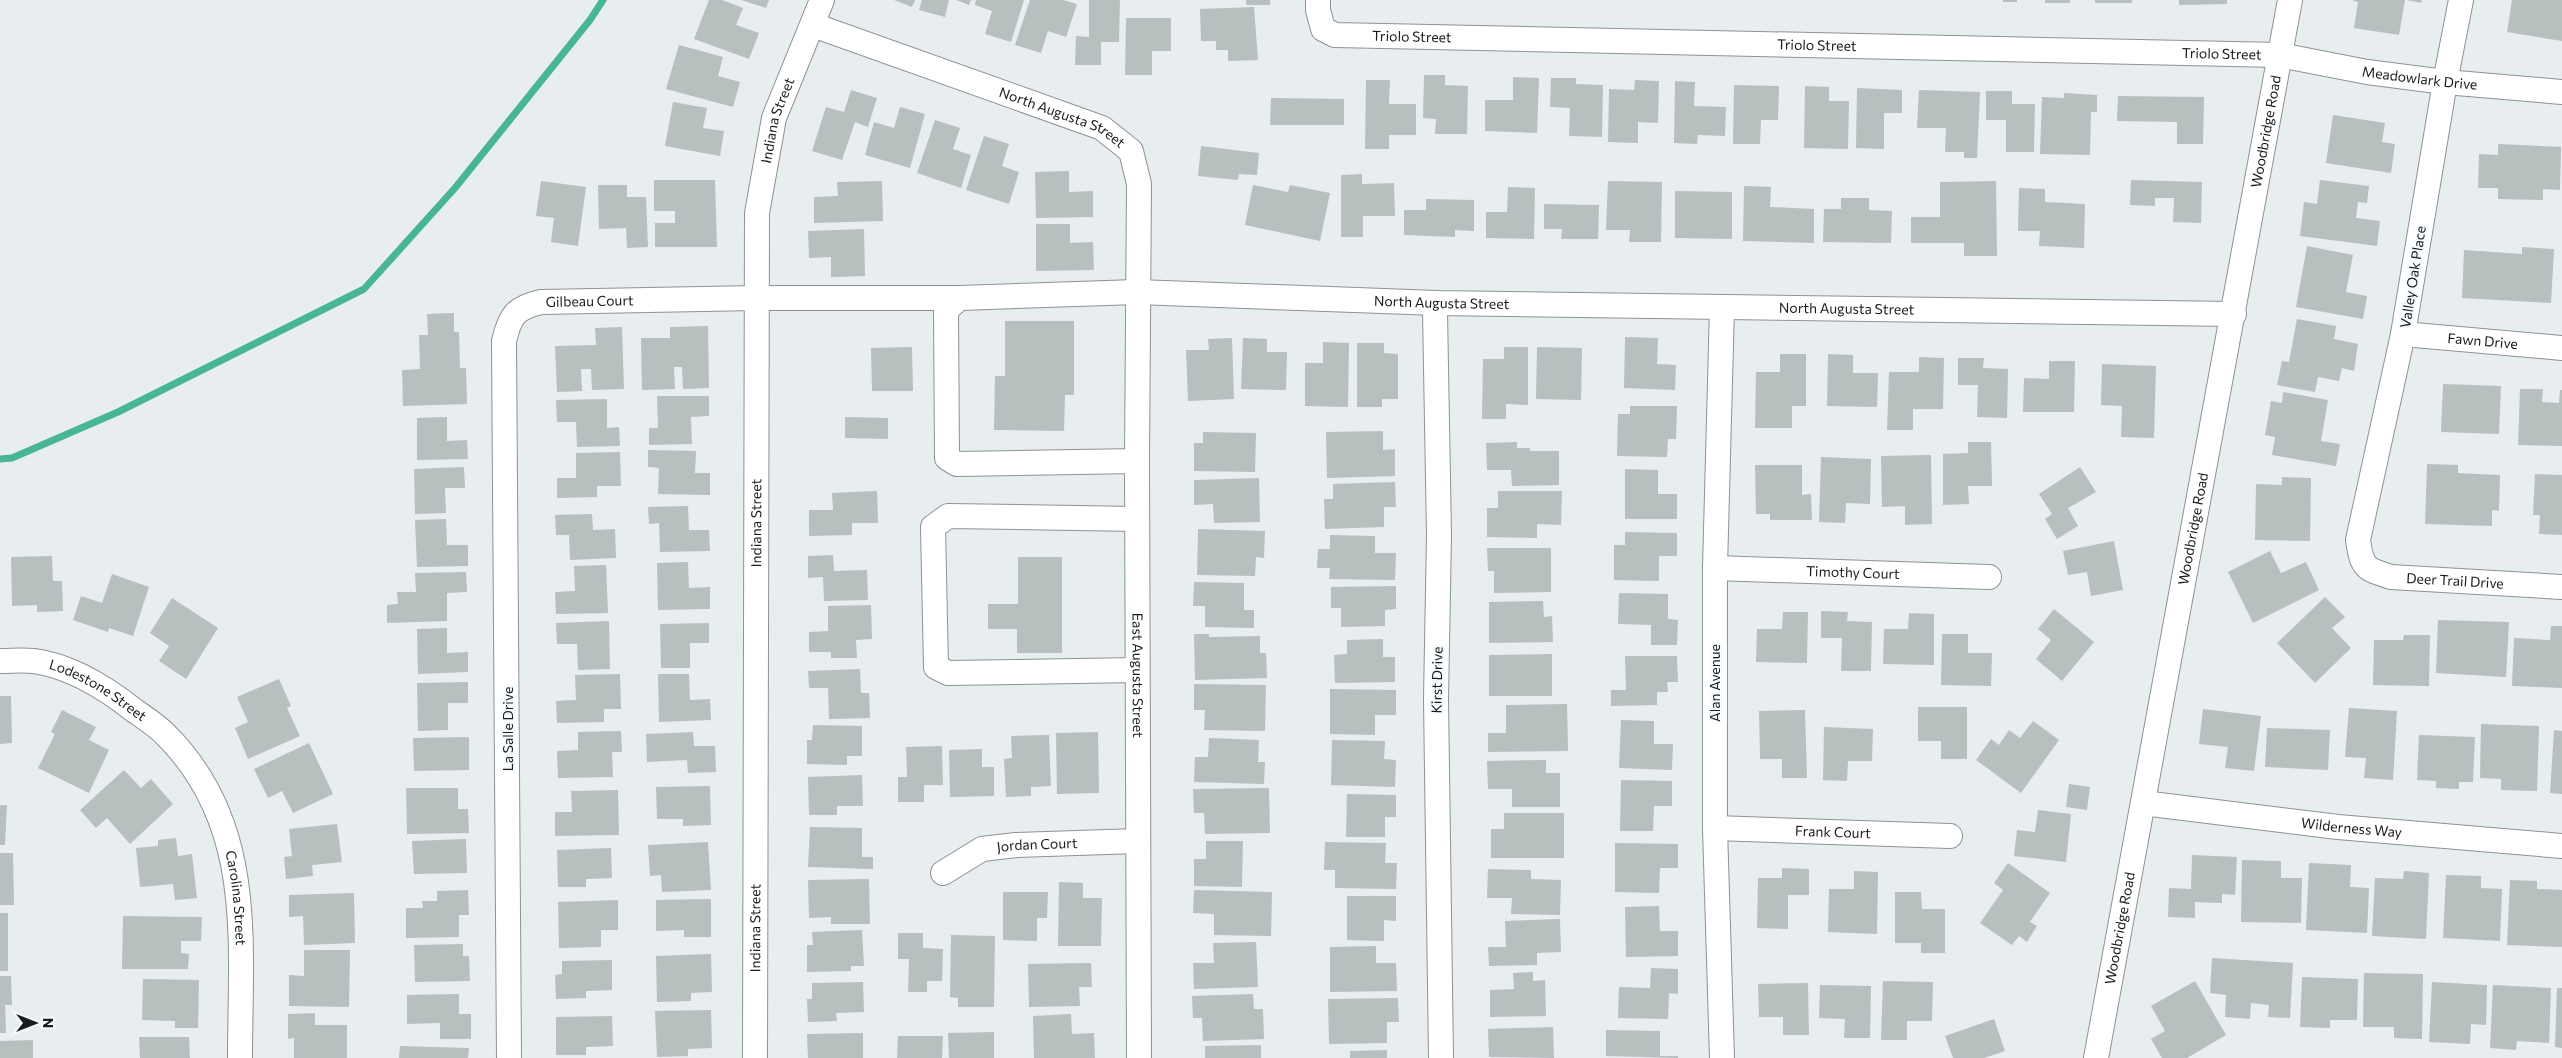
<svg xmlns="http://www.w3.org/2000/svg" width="2562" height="1058" font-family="Commissioner,sans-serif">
<rect width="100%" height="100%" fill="#e8edf0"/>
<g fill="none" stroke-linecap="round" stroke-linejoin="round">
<path stroke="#49b597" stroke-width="7" d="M0,459L12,458L118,412L364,289L455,188L590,20L603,0"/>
</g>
<path fill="#b8bfbf" d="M709,0H722L743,8L736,25L759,33L749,59L694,39Z
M741,0H769L766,8Z
M894,0H915L912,7Z
M922,0H949L945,17L919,10Z
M956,0H971L969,5Z
M976,0H1024L1011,42L985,34L992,11L975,5Z
M1030,0H1063L1077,4L1066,37L1048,31L1041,53L1015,45Z
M1089,0H1120L1119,42H1101V65H1075L1076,36L1089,37Z
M1246,0H1270V5H1246Z
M2003,0H2017V2H2003Z
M2045,0H2070V3H2045Z
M2095,0H2132V3H2095Z
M2179,0H2227V4L2179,5Z
M2352,0H2405L2399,35L2354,28L2358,2Z
M2407,0H2422L2421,3Z
M2512,0H2562V41L2507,32Z
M1254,7L1258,60L1228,61V50H1216V41H1201L1200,9Z
M1126,18H1171V51H1152V75H1125Z
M679,45L723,57L718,76L740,82L733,107L666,89Z
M1424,75H1445V85L1468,86L1467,134H1435L1436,119L1423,118Z
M1513,77L1539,78L1537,133L1485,131V100H1513Z
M1551,78H1576V84L1603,85L1602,137L1569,136L1570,108L1550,107Z
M1366,80H1390L1389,104H1416V135H1389V149H1365Z
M1635,80L1659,81L1658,123L1638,122V143L1608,142L1609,89L1634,90Z
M1675,81L1695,82L1694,106L1726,107L1725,136L1698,135L1697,144L1674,143Z
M1734,85L1779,86L1778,120H1761L1760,144H1733Z
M1805,86L1829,87V101H1849L1848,149L1804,148Z
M1857,88L1902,90V113H1884V149L1856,148Z
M851,90L877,98L868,127L855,122L842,160L812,151L826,107L844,112Z
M1919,90L1980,92L1977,158H1964V152H1945L1946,128H1917Z
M1986,91H2012V104H2035L2034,152H2006V120H1986Z
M2064,93L2097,95V112H2091L2090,155L2040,154L2042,97L2064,98Z
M2118,96L2204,97L2203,144H2177V122L2117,121Z
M1271,98L1344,99V125H1270Z
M673,102L707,108L703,128L724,131L720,156L665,146Z
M900,107L925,114L910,168L865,155L874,122L894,128Z
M2333,115L2385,123L2382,142L2395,144L2391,173L2326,163Z
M935,120L960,128L953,149L971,155L961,188L917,173Z
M984,136L1009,144L1002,166L1019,172L1009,204L966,190Z
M2498,144L2561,147L2560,190L2543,189V200L2498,199V188H2478L2479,154L2498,155Z
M1201,146L1259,153L1257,175L1239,174L1238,180L1198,176Z
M1069,171V192L1093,191V217L1036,218L1035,172Z
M1362,174V184L1394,183L1395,216H1363V237H1341V175Z
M654,180H715L717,247H655V223H675V211H654Z
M2131,180L2202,182L2201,223L2173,222L2174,198H2155V206L2130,205Z
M2320,180L2369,186L2367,203L2358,202L2356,218L2380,221L2377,246L2300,236L2304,202L2317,204Z
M541,181L586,187L578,246L551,242L554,218L536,216Z
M882,181L883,221L814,223V197L838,196L837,182Z
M1608,181L1662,182L1661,242H1629L1630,230H1606Z
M1996,181L1997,256H1964V243H1911V217H1940V182Z
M598,185H627V197H646L648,247L627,248L626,228L599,229Z
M1253,185L1288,192L1290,185L1330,193L1320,241L1245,225Z
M1744,186L1771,187L1770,207L1814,209V243L1743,241Z
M1508,187L1535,188L1534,239L1486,238V212H1507Z
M2019,188L2045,189V202L2085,204L2084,248L2039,246L2040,231H2018Z
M1675,191L1732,192V239L1675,238Z
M1841,198H1869V210L1892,211L1891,243L1823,242L1824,209H1841Z
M1426,199L1474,200V231L1455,230V237L1404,235V210H1426Z
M1544,204L1599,205L1598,239H1561L1562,229H1544Z
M1036,224H1070V243L1093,242L1094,270L1036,271Z
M864,229L865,276L831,277V257L809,258L808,231Z
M2307,246L2353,255L2346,292L2367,296L2363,319L2296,307Z
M2522,247L2554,249L2551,303L2462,298L2464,250L2522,254Z
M454,313V332H459L460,368H466L467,404L403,406L402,370L420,369L419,335H428L427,314Z
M2297,319L2336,326L2334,339L2358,344L2354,371L2342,368L2339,381L2318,377L2315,392L2277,385L2282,361L2289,362Z
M1005,321H1074V395H1065L1064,431L994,430L995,376H1005Z
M708,326L709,388L683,389L682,367H674L675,389L642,390L641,338H670V327Z
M622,327L624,389L592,390L591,369H581L582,391L557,392L555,346L596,345L595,328Z
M1625,337L1658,338L1657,364L1676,365L1675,390L1624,388Z
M1232,338L1234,399L1188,401L1186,350H1209L1208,339Z
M1243,338L1267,339V352H1287L1286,390L1241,389Z
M1323,342L1349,343L1348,407L1305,406V363H1323Z
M1357,343H1384V353L1398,354V399H1382V407H1357Z
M912,347L913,391H872L871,348Z
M1504,347H1528V405L1506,404V419H1482L1483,359H1504Z
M1537,347L1582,348L1581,400L1536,399Z
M1780,354H1806V406H1792V428H1755L1756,372H1780Z
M1828,354L1853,355V373H1878L1877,407L1827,406Z
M1919,357L1944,358L1943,409H1913V430H1887L1889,372H1919Z
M1958,358H1984L1983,368L2008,369L2007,418L1977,417L1978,385H1958Z
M2049,361H2075L2074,412H2023L2024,378L2049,379Z
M2102,364L2156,366L2154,438L2121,437L2122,406L2101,405Z
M2443,384L2501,386L2499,434L2441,432Z
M2520,389H2543L2542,402L2559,403L2560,390H2562V446L2518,445Z
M2283,392L2328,400L2321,441L2340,444L2336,466L2272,455L2275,437L2265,435L2271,401L2282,403Z
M657,396H709V416L691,417L692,444L649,445V428H658Z
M607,399V428L619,427L620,446L577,447L576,422H557L556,400Z
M1630,406H1677L1676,439H1668L1667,457L1617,456L1618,414H1630Z
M447,417V441L467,440L468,459L417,460V418Z
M845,417L888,418V439L845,438Z
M1383,431V450L1395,449V476L1327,478L1326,432Z
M1203,432L1256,433L1255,472L1194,471V443H1203Z
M1517,442V448H1530V451H1559V485L1512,486L1511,470H1487L1486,443Z
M1968,442H1991L1992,486H1968L1969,504L1943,505V454L1968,453Z
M648,450L696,451L695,473H710V495L658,494L659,468L648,467Z
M620,452L621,486H597V497L557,498V478H576V453Z
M1931,455L1932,524L1905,525V506L1882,507L1881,456Z
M1821,457L1871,459L1870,504L1846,503L1845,523L1819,522Z
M2427,464L2458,465V473L2500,475L2499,511L2492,510V526L2425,524Z
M1755,465H1802V495L1811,494L1812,520H1770V514H1756Z
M464,467L465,488H445L446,513L415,514L414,469Z
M2080,467L2096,492L2068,508L2078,526L2057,539L2045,519L2052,514L2039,494Z
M1625,469L1658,470V494H1677V519H1625Z
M2535,474L2562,475V535L2539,534L2540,515H2533Z
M2282,477L2311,478L2310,541L2255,540L2256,484L2282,485Z
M1259,478L1260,522L1214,523L1213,504L1194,505V480Z
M1395,482L1396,507H1384V527L1325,529L1324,499H1333V484Z
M877,491L878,523H852V535L809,536V510H833L832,493Z
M1498,491H1562L1561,525L1537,524V538L1487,537V508H1498Z
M688,506L689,530H709L710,551L660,552L659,523L649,524L648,507Z
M592,514L593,530L615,529L616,558L570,560L569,535H556L555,515Z
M446,519L447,545H468V566L417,567L415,520Z
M1198,529L1265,531L1264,558L1256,557L1255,576L1197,575Z
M1625,532L1677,533V556H1659V581L1614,580V545H1625Z
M1330,535L1375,536V553H1396L1395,580L1329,579L1330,568H1317L1318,549H1330Z
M2114,541L2123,590L2091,596L2087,572L2068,575L2063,551Z
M1487,548H1551V592L1494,593V571H1488Z
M2270,551L2281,573L2306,562L2319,590L2253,623L2228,572Z
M833,555L834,571L867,570L868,600L824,601L823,577L808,578V556Z
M52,556L53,581H62L63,611L37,612V605L12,606L11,557Z
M1018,557H1062V653H1017V629H988V604H1018Z
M688,562L689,588L710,587V609L658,610L657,563Z
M606,565L608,613L556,614L555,592L575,591L574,566Z
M466,572L467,592L447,593V621L387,623V605L398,604L397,592H416L415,573Z
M112,574L149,587L133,636L109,628L108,632L73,620L81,596L102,603Z
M1194,582L1244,583V610H1254V628L1205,627V606H1193Z
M1396,586V609L1385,610V626L1341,627V608H1331V587Z
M1619,593L1668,594V619L1678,620L1677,645H1651V625L1618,624Z
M2325,597L2345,617L2332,628L2351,648L2315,683L2277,643Z
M172,598L218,628L186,679L159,661L169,646L150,633Z
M1543,601L1544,617L1552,616L1553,642L1489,643V602Z
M871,605L872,639L856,640L857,658H831V652H809V632L828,631V606Z
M2054,609L2094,642L2062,681L2036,659L2051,640L2038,629Z
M1821,611L1848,612L1847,621L1872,622L1871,671H1841L1842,638H1821Z
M1783,612H1808L1807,663L1756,662L1757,629H1782Z
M1909,613L1934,614V665L1883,664L1884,629H1908Z
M2438,620L2509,622L2506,677L2436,673Z
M609,621L610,669L578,670L577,644H557L556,623Z
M709,623V643H690V668H661L660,624Z
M2551,626H2562V688L2512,686L2514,638L2550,640Z
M447,628V653L468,652V672L418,674L417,629Z
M1194,634H1209V637L1260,636V653H1266L1267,678L1195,680Z
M1942,634H1968V653H1992L1991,686L1941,685Z
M2404,635H2430L2429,686L2373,685L2374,640H2403Z
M1383,639V657H1395V682L1335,683L1334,655L1347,654V640Z
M1552,654V696H1489V655Z
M1625,656H1677L1678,682H1667L1668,692H1657V705L1611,706V690H1626Z
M860,669L861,693H869L870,718L829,719L828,688H809L808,671Z
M620,674L621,709H604V722L557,723L556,701L576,700L575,675Z
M658,674H689L690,700L710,699L711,720L659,722Z
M279,679L291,706L287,708L300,736L248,759L235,728L248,722L237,697Z
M468,682V703H448V730L418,731L417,683Z
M1194,684L1266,685L1265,731L1204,730L1205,710H1194Z
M1330,689L1396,690V715H1375V735L1330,734Z
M0,696H11L12,743L0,744Z
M1567,704L1568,751L1488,752V733H1506V705Z
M1918,707H1967V759H1941V741H1918Z
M2349,708L2397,711L2393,780L2364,778L2366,758L2345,757Z
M2203,709L2261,716L2254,771L2225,768L2228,747L2199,744Z
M62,710L96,727L89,740L109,750L89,793L38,768L55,734L51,732Z
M1805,710L1807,778H1782V759H1760L1759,711Z
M1621,720L1654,721V744H1673L1672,770L1619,768Z
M2033,721L2059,740L2021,793L1976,760L1991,739L1999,745L2009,730L2020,738Z
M2481,724L2539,726L2537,791L2501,790V779L2480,778Z
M813,725L862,726V756H847V765L807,764V740H812Z
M1824,727L1873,729L1872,761H1848L1847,781L1823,780Z
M2267,728L2330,730L2328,770L2265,767Z
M2554,730L2562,731V794L2550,793Z
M621,731L622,752H612L613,777L558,778L557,751L578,750V732Z
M693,732L694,746H715L716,772L688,773L687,760L647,762L646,734Z
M1098,732L1099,793L1057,794L1056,733Z
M1049,735L1051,786L1031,787V796L1006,797L1004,759L1012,758L1011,736Z
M2419,735L2475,737L2473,782H2459V789L2436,788V781L2417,780Z
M469,737V770L414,771L413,738Z
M1209,738L1259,740L1258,762H1265L1264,784L1194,782L1195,757H1208Z
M1332,740L1385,741L1384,759L1396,760L1395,787L1331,785Z
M309,743L333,794L293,813L282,791L268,798L254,769Z
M942,746L943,785H924V802H898V777H907L906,747Z
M982,749V767H994V796L950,797L949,750Z
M1546,760V773H1560V807H1512V789H1488L1487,761Z
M124,770L141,788L151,779L173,804L130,844L107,818L96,828L80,810Z
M862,775L863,806H837V815H809L808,777Z
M1621,780L1672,781V806H1654L1653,831H1620Z
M2069,784L2090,787L2087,810L2066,807Z
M710,786L711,825L683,826V819H657L656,787Z
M406,788H458V809H468L469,833L407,834Z
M1269,788L1270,833L1205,834L1204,813H1194L1193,789Z
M618,790L619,835L555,836V812H572L571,791Z
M1347,794L1396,795V817H1385V837H1346Z
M0,805H7L5,845H0Z
M2038,810L2071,814L2066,862L2014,856L2017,830L2035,832Z
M1504,813H1564V858H1491V829H1504Z
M337,824L342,862L312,865L313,876L286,879L284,857L292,856L289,829Z
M810,827L862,828V857H873V869L808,867Z
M176,838L178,856L192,854L197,898L175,900L173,884L140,887L136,848L158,846V840Z
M466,839L467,873L414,874L412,841Z
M1206,841H1243L1242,887L1194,886V859H1206Z
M708,842L711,890L662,892L661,875L650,876L648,845Z
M1325,842L1386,843L1385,863H1397L1396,889L1335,888V870H1324Z
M1615,843L1678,844V868H1660L1659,893L1615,892Z
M611,848L612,878L586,879V887H558L557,850Z
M0,853H13L14,905H0Z
M2192,855L2237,857L2235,895L2222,894V903L2195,902V918L2168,917L2169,888L2191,889Z
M2242,860L2281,861V878H2302L2301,923L2241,922Z
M2008,863L2050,893L2030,922L2037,926L2027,942L2019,936L2012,945L1980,923L2003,890L1994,883Z
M2309,863L2351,865L2350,887L2369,888L2367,933L2306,930Z
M1782,868L1809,869V895H1788V929L1757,928L1758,878H1782Z
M1488,869L1531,870V879L1561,880L1560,915L1511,914L1512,898H1487Z
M1854,871L1878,872L1877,934L1828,932L1829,889H1854Z
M2404,871L2429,873L2426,939L2372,936L2375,878L2403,879Z
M2446,875L2481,876V888L2502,889L2500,941L2443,938Z
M869,879L870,924H831V917L809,918L808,880Z
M2510,880L2537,881V889L2562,890V947L2507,945Z
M1059,882L1083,883V898H1102L1101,946H1058Z
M468,890L469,915H459V937L406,938V908H423L422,901H437V891Z
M1194,890L1272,892L1271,936L1214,935V914L1193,913Z
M1003,892H1048L1047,918H1037V941L1003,940Z
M1895,892H1921L1922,909H1945V953H1921V943H1895Z
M354,893L355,943L304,945L303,916L289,917V895Z
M1347,896H1396V921L1384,920V941L1347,940Z
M711,899V937H684V930L656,931V900Z
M618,900V930H601V947L559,948L558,902Z
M1659,906L1660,931H1678V956L1626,957L1625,907Z
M0,913H8V971H0Z
M123,916L202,917L201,941H181V953L189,954L188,969H122Z
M1560,919L1561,952L1537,953V965L1489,966L1488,947H1506L1505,921Z
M862,930L864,966H851V971L807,972V945H813L812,932Z
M898,933H923V948L943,949L942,981H927V992H908L909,959H898Z
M951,935L995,936L994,1007H958V998L950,997Z
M1256,942L1258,987L1194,989L1193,963H1214L1213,943Z
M463,944V956H469L470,981L415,982L414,945Z
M1376,946V963H1396L1397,991L1330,992V947Z
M304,950H350L349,1007L289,1006V975L304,976Z
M711,954L712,992L691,993V1001L657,1002L656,956Z
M2212,958L2293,963L2290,1018L2268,1017L2269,1005L2251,1003L2250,1019L2225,1017L2226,995L2210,993Z
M612,960V990L586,991V998L556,999L555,975L562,974V961Z
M1091,963L1092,987H1079L1080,1006L1029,1007L1028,964Z
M1651,968L1678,969V994L1669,993L1668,1019L1618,1018L1619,987L1650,988Z
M1533,972V981L1545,980L1546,1016L1490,1017V990L1514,989L1513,973Z
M2364,973L2423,974L2422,1039L2394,1038V1027H2363Z
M0,976H11L12,1005H5L6,1033H0Z
M2302,977L2358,979L2357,1020H2330V1028L2300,1027Z
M143,979L199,980L198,1028H175V1021L142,1020Z
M1883,981L1933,982L1932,1021H1907V1040H1881Z
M2195,981L2226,1035L2187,1058H2162L2151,1039L2165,1031L2151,1006Z
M863,982L864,1012L836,1013L837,1021L808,1022L807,999H812V983Z
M2432,982L2487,985L2486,1025L2471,1024L2470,1044L2429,1042Z
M1808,983L1809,1035H1783V1017H1759L1758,984Z
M1820,985L1871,986L1870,1038H1844L1845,1019L1819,1018Z
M2493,985L2551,988L2549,1043L2517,1041L2516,1050L2490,1048Z
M2557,988H2562V1048L2555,1047Z
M459,994V1014H471V1039H440V1023L407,1024V995Z
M1253,994L1254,1009H1263L1264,1039L1203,1041L1202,1018H1193L1192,996Z
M1398,998L1399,1022H1387V1043L1329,1044L1328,999Z
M711,1010L712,1048L688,1049V1056L657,1057L655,1011Z
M315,1013V1025H347V1058H294V1038L288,1039V1014Z
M1071,1014L1072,1034L1094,1033L1095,1058H1034L1033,1016Z
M612,1016L613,1046L586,1047V1055H556V1017Z
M1994,1019L2005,1051L1984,1058H1953L1945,1036Z
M1553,1027L1554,1058L1489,1057L1488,1029Z
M1606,1030L1660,1031V1056H1678V1058L1606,1056Z
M994,1032V1058H949L948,1033Z
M863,1033V1058H808L807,1034Z
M898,1036H943L942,1058H897Z
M139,1037H189L190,1058H140Z
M33,1040V1058H0V1041Z
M1261,1045V1058H1205V1046Z
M400,1046L469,1048L468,1058H399Z
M1387,1050V1058H1350V1051Z"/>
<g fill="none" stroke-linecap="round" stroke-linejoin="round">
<g stroke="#8d9295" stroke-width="26">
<g id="minor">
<path id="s1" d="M1318,0V10L1323,29L1335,35L2280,55L2367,72L2445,82L2562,92"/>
<path id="s2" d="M2461,0L2445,82L2403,334L2358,540C2362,568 2365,569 2391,577L2562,587"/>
<path id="s3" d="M813,25L1102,128L1131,151L1139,184L1137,461L1139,1058"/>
<path d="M1437,303L1435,311L1439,535L1436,699L1441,1058"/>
<path id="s4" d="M2403,334L2562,348"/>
<path id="s5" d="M1137,461L957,464L947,458L946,310L960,298L1137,292L1437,303L2234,314"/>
<path d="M1137,519L948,516L933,527L936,667L948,673L1137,670"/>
<path id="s6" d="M1715,568L1989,577"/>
<path id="s7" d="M0,661C11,661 23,660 34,661C71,666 106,688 135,711C145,718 156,725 165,734C256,824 240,942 240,1058"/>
<path id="s8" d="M2143,803L2338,827L2562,846"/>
<path id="s9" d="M1715,828L1950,836"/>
<path id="s10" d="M943,873L982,849L1016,845L1138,841"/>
<path id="s11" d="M509,1058L504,341C510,316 515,308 541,302L756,298H960"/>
<path id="s12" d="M755,1058L757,213L774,118L822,0"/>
<path d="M1722,1058L1715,828V568L1722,307"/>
<path id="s13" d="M2096,1058L2290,0"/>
</g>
</g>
<use href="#minor" stroke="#fff" stroke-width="24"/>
</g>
<g text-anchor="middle" stroke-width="4.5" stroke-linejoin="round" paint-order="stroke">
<g font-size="14" fill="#181a1b" stroke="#f5fafe">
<text dy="5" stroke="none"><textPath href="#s1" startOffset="120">Triolo Street</textPath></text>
<text dy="5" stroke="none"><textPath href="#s1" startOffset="525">Triolo Street</textPath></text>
<text dy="5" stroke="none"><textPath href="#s1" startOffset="930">Triolo Street</textPath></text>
<text dy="5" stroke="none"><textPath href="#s1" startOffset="1130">Meadowlark Drive</textPath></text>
<text dy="5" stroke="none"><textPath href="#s3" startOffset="266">North Augusta Street</textPath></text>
<text dy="5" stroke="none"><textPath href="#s12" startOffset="940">Indiana Street</textPath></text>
<text dy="5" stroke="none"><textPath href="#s13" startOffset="942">Woodbridge Road</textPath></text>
<text transform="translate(2413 277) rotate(-81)" y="5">Valley Oak Place</text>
<text dy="5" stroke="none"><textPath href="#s11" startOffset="824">Gilbeau Court</textPath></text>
<text dy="5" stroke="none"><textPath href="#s5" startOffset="840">North Augusta Street</textPath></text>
<text dy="5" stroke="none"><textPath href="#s5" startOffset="1245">North Augusta Street</textPath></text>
<text dy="5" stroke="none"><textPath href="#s4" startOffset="80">Fawn Drive</textPath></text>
<text dy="5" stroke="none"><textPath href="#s12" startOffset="535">Indiana Street</textPath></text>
<text dy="5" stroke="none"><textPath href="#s13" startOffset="538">Woodbridge Road</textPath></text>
<text dy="5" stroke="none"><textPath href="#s6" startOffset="138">Timothy Court</textPath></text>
<text dy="5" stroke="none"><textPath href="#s2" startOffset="669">Deer Trail Drive</textPath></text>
<text dy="5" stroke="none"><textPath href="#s3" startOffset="869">East Augusta Street</textPath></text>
<text transform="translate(1437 680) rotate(-89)" y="5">Kirst Drive</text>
<text transform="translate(1715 683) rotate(-90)" y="5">Alan Avenue</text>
<text dy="5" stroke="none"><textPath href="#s7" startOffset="105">Lodestone Street</textPath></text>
<text transform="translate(508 729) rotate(-90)" y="5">La Salle Drive</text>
<text dy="5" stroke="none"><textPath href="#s8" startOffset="210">Wilderness Way</textPath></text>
<text dy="5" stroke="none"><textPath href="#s9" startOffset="118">Frank Court</textPath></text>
<text dy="5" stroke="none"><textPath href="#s10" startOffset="101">Jordan Court</textPath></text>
<text dy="5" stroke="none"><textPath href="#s7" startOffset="369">Carolina Street</textPath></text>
<text dy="5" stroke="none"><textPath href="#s13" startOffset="132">Woodbridge Road</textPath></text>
<text dy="5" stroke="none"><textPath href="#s12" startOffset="130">Indiana Street</textPath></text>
</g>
</g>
<g transform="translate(35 1023) rotate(90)" stroke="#f5fafe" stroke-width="4" paint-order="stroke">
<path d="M0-4L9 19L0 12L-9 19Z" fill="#181a1b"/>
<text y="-8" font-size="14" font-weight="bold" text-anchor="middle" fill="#181a1b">N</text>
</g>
</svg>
